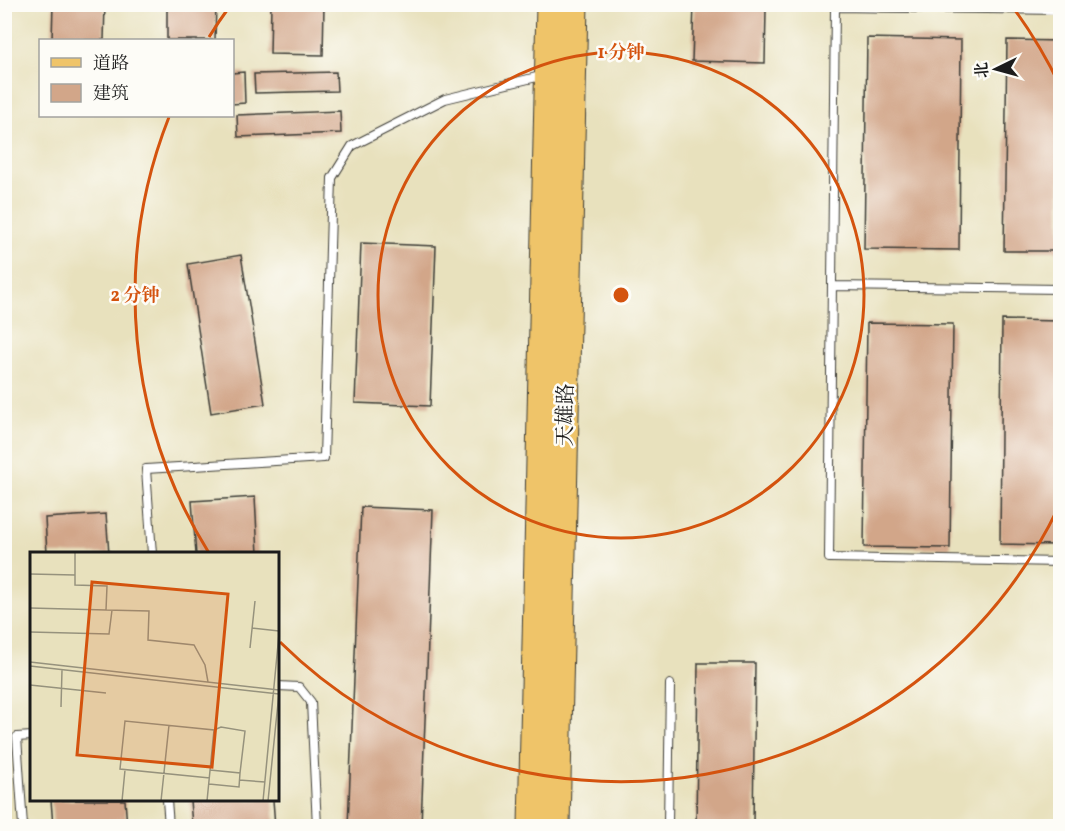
<svg xmlns="http://www.w3.org/2000/svg" width="1065" height="831" font-family="Vollkorn,'Noto Serif SC',serif">
<rect width="100%" height="100%" fill="#fdfcf7"/>
<filter id="ink" filterUnits="userSpaceOnUse"><feTurbulence type="fractalNoise" baseFrequency=".0167" numOctaves="2"/><feDisplacementMap in="SourceGraphic" scale="12" xChannelSelector="R" yChannelSelector="G"/><feConvolveMatrix kernelMatrix="1 2 1 2 8 2 1 2 1" color-interpolation-filters="sRGB"/></filter>
<filter id="wash" filterUnits="userSpaceOnUse"><feTurbulence type="fractalNoise" baseFrequency=".008" numOctaves="4" result="noise"/><feDisplacementMap in="SourceGraphic" scale="24" xChannelSelector="R" yChannelSelector="G"/><feGaussianBlur stdDeviation="1.35" result="paint"/><feColorMatrix in="noise" values="0 0 0 0 0 0 0 0 0 0 0 0 0 0 0 0 0 1.4 0 .05"/><feComposite in="paint" operator="in"/></filter>
<g filter="url(#wash)">
<rect width="100%" height="100%" fill="#e8e1bd"/>
<g id="blocks">
<path fill="#d2a689" d="M53,4H105L104,40H52Z
M167,4H216L215,40H167Z
M271,4H324L323,55L270,54Z
M694,4H754V9H766L765,63L692,61Z
M867,38L961,40L959,250L864,249Z
M1007,40L1060,41V251H1004Z
M244,72L245,103L232,104V73Z
M336,72L337,91L255,93L254,74Z
M340,111L341,133L238,137L237,115Z
M361,243L436,246L430,406L355,403Z
M241,255L265,404L211,413L188,264Z
M1002,320L1060,321V545L1000,544Z
M867,323L953,324L950,548L864,547Z
M255,497L258,554H196L192,501Z
M361,507L433,510L421,826H348Z
M106,514L109,554H47L45,518Z
M698,663H755L753,826H696Z
M51,800H125L127,826H53Z
M190,800H273L275,826H192Z"/>
</g>
</g>
<g filter="url(#ink)">
<use href="#blocks" fill-opacity="0" stroke="#3b3a34" stroke-width="1.5"/>
<g fill="none" stroke-linecap="round" stroke-linejoin="round">
<g stroke="#3b3a34" stroke-width="10">
<path id="lane" d="M1060,10L835,7L829,558L1060,562
M832,286L1060,289
M152,554L146,469L324,458L332,178L352,146L445,99L545,75
M278,686L299,687L311,702L317,826
M167,800L169,826
M23,826L17,737L32,736
M668,826L670,684"/>
</g>
<g stroke="#3b3a34" stroke-width="29">
<path id="primary" d="M532,826L550,4
M556,826L574,4"/>
</g>
<use href="#lane" stroke="#fff" stroke-width="8"/>
<use href="#primary" stroke="#efc469" stroke-width="27"/>
</g>
</g>
<g fill="none" stroke="#d4530e" stroke-width="3">
<circle cx="621" cy="295" r="243"/>
<path d="M1060 504A486 486 0 0 1 280 642M209 553A486 486 0 0 1 169 117M209 37A486 486 0 0 1 230 6M1012 6A486 486 0 0 1 1060 86"/>
</g>
<g text-anchor="middle" stroke-width="5" stroke-linejoin="round" paint-order="stroke">
<g font-size="21" fill="#1c1c1c" stroke="#fdfcf7">
<text transform="translate(565 415) rotate(-89)" y="7">天雄路</text>
</g>
</g>
<g transform="translate(30 552)">
<rect width="249" height="249" fill="#e8e1bd"/>
<path fill="none" stroke="#96927d" stroke-width="1.5" d="M45,0V33L77,34L76,58L119,59L118,88L164,93L175,113L178,130M0,22L45,23M0,56L76,58M222,76L249,79M0,80L79,82L82,58M220,96L225,49M0,110L249,138M0,114L249,142M0,133L76,141M31,155L32,118M184,178L191,175L215,179L210,221M209,228L235,230M179,232L209,235L210,221L180,218M92,249L95,218M131,249L139,173M177,249L184,178L95,169L90,217L180,226M233,249L249,82M238,249L249,141"/>
<path fill="#d4530e" fill-opacity="0.15" stroke="#d4530e" stroke-width="3" d="M62,30L198,42L182,215L47,203Z"/>
<rect width="249" height="249" fill="none" stroke="#1c1c1c" stroke-width="3"/>
</g>
<circle cx="621" cy="295" r="9" fill="#d4530e" stroke="#fdfcf7" stroke-width="3"/>
<g font-size="18" text-anchor="middle" font-weight="bold" fill="#d4530e" stroke="#fdfcf7" stroke-width="5" stroke-linejoin="round" paint-order="stroke">
<text x="621" y="58">1 分钟</text>
<text x="135" y="301">2 分钟</text>
</g>
<rect width="1065" height="831" fill="none" stroke="#fdfcf7" stroke-width="24"/>
<rect x="39" y="39" width="195" height="78" fill="#fdfcf7" stroke="#a3a29f" stroke-width="1.5"/>
<rect x="51" y="58" width="30" height="9" fill="#efc469" stroke="#a3a29f" stroke-width="1.5"/>
<text x="93" y="69" font-size="18" fill="#1c1c1c">道路</text>
<rect x="51" y="84" width="30" height="18" fill="#d2a689" stroke="#a3a29f" stroke-width="1.5"/>
<text x="93" y="99" font-size="18" fill="#1c1c1c">建筑</text>
<g transform="translate(996 69) rotate(265)" stroke="#fdfcf7" stroke-width="4.5" paint-order="stroke">
<path d="M0-4.5L10 22L0 15L-10 22Z" fill="#1c1c1c"/>
<text y="-9" font-size="16" font-weight="bold" text-anchor="middle" fill="#1c1c1c">北</text>
</g>
</svg>
